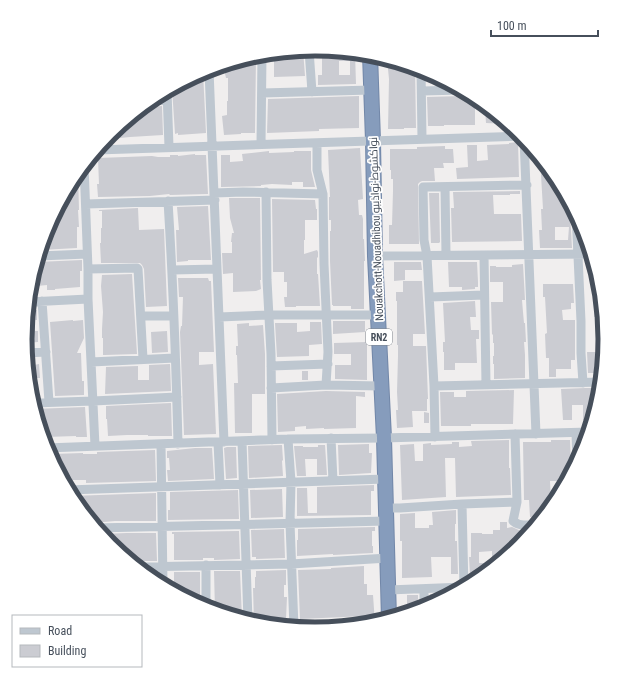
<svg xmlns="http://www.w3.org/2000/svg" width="631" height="679" font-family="'Roboto Condensed',Cairo,sans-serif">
<rect width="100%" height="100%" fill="#f0eeee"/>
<path fill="#cbccd2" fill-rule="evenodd" d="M303,50L305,76L274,77V56L284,55V52Z
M322,51H337L355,53L356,84L318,85V75H322ZM339,61H350V75H339Z
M256,55L255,133H241V134L224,135L222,116L227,115V101H228V78H226L223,65Z
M387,59L415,68L416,128H404V129H388L389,79Z
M427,71L429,72L442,79L428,80V78H427Z
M203,72L206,133L178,135V133L175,134L172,88Z
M467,93L477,98L508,124L486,123L485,108H475V125H444V126H428L427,97L462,96Z
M359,96V128L319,129V131L267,133L268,99Z
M146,105L150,107L162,106L163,135L130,137L120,138V137H108Z
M518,142L519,177L457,179L456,168L468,167L467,145H477V161L488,160L487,145L509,144V143Z
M445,146V149H453L454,163H443L444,168H434L435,181H422L420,182L418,184L419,244H389V225H392L393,191V179H391V170H390V149H417V147Z
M360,148L363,199L358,200L359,215H362L363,219V239H364L365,261H364V309H351V306H333V305H332L330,261V231H331V220H329V197H330L328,150Z
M269,151V153L294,152V151H311V170L315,187H303V182H292V185L272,184L261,185V186L221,187V155H230V162L243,161L242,154Z
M195,154V155H206L208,194L170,195L169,194L150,196L98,197L97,184H99L98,158L152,156L158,157H170V155H178V156Z
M540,158L557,178L573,208L571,210L570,213L572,248H540L539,230H542L541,209H543ZM555,227H569L568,240H555Z
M78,173L79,210H78L79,227H77V248L41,250L42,245H44V238H49L50,224L62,201H65L64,196L74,178Z
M520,191V194H510V195H493L494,214H521L522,241L452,242L451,208H454L453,192Z
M429,193H439L440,242L439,243H431Z
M229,198H260L261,280H260L261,289L256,291L233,292V273L223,274L222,253H232V242H231L232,233H234L230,218Z
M272,199L315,200L316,209H317V220H305V240H304V254L317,250L318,252V257L317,258V274H318L320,306H296V307H285L284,297H287V282H284V272H273Z
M208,206L211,260H188V261L177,262L176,230H179L177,207Z
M138,208L139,230L164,229L167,306L146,307L144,269L142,265L140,263H101L100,243H101V228H102V211H99V210Z
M583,226L584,229L590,248H584Z
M82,260V271H80V287L55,289V290H47V285L37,286V289H30L31,283L37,262Z
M394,262H421L422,270H405V280L394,281Z
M448,262H477L478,282V287H475V289L462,290V287H449Z
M523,264L525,300H522L523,312L524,323H525L526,342H524L525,355V378L494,379V364H493V356H494V343H493V334L492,335L491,302H503V282H490V266H496V267H512V265Z
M132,274L137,354L105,355H103V338H102V329L103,312L101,286L102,275Z
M178,278H208L209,281H211L214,352H199V365L213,364L216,434L184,435L180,332L181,326H182L183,297H179Z
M403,281H422L425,334H413V346H426L428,399H427V411H412L413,427L397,428L396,410H398L397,392L398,356V345H397V301H396V292H403Z
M543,284H573L574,303H571V309L562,310L563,320H575V360H571V369H556V377H549V358H546L545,334L547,333L545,297H543Z
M597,291H601L606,343L604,361L596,362V373H588L587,352H598L596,317H594V308H597Z
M475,301L476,317H470L471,330H479V339H476L477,363H455V370H444V352H443V342H445L443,303Z
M32,310H37V320H35V331H38V342L27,343V340L25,339L28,312H32Z
M73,320V321L83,320L84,338L77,353H81L82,381H84V395L55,396L50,322Z
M333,321H365V332L333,334Z
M310,322H321L322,344L309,345V356L277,357L275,323H297V332L310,331Z
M249,323V326L263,325L265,354V394H252V433H235L234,383H238L237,355H236V346H238L237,324Z
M167,331L168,352L152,353L151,332Z
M367,342V380L335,379V365H351V354H334V343Z
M27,361H34V365L39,364L40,378H29Z
M170,364L171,391L105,394L106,367L138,366V380H149V365Z
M302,371H308V380H302Z
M585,388H601L600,396L593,420H583V405H572V420H563L561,389Z
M514,390L513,424H471V426H441L440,392H454V397H466V391Z
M326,391L365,392V397L356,396V428L324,429V428L306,429V426L295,427V431L278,432L277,394Z
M171,403L172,436H148V435H127L108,436L107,419H106V406Z
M85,407L87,437H76V436L46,437V432H42L34,409Z
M424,412L429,413V423H424Z
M509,440V468H510L511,495L456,497L455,458H445L446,497L402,500L400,445L414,444L415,461H423V444L431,443V445L452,444V442H459V447L472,446L471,441Z
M551,440H570L571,464L572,467L574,469L562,491V481H550L551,502H556L544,516L530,517L529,500H524L523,442H551Z
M369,444V453H372L371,473L339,475L338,445Z
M282,445L283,460L282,461L283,476L249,478L248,446Z
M318,445H325L327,475H317V459H305L306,476H297L294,446H303V447H318Z
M227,447H236L237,478L226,479L224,448Z
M195,448H212L214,479L168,481L167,470H170L169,458H167V451Z
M155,450L156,481L86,483V480H68V484L65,485L53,461L52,454L83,453V454H97V452Z
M374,485V491H371V515L297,516V488H307L308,513H317V487Z
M282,489L283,517L251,518L250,490Z
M238,490L239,519L168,520V510H170V492Z
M156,493V521H115L93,523H92L74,501L71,496Z
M456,510V524H455V541H457L458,574H451V557H431L432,577L402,578V541H400V514L415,513V528H429V525H433L432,512Z
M500,522H507V528L512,527L521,531H533L521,545L488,572H480V574L470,575L469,557H471V533H482V534H493V530H500ZM492,551V563H479V552Z
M375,527V531H372V546H373V553L333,555V554L297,556V540H298V529Z
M284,529L285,558L256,559V557H252L251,530Z
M239,531L240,559L214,560V558H203V560H174V534H172V532Z
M127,533H156L157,561H136L132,563L110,545L101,534Z
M364,566V584H367V595H373L375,623L366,625V616L300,619L298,570L331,569V568Z
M286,570V585H284V597H287L286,619H288V627L259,624L254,623L253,588H255V577H256V571Z
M214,571H240L242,619L215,611Z
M174,572H200V606L174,592Z
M144,573H157V583L154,581Z
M430,594H453L430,606Z
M407,595H418V610L407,614Z"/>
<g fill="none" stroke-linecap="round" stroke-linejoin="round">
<g stroke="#7287a8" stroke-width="16">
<path id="highway" d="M370,54L373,141L375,256L384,438L389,619"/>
</g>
<path stroke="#bec7d0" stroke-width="9" d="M309,50L312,92
M421,69L422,139
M209,70L224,442
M167,91L169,147
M422,91L462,90
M262,93L371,90
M150,101L167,100
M524,138L536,434
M317,143V170L323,194L324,264L328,352L326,385
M261,144L262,54
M97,150L523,136
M84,165L88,269V299L95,446
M445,187L446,255
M266,192L267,280L271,354L272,440
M214,193L243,192L323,194
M168,201C173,282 176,363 178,444
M86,204L215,200
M576,213L581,321V353L583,383
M484,255L486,385
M39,256L87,254
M375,256L592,254
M88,269L137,268L138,269L143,359
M172,270L217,269
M430,297L484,295
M42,301L49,402
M29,302L88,299
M141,316H173
M219,317L269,315H378
M26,353L46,352
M91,362L175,358
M271,366L328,364
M434,386L602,382
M271,388L326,385L381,386
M33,403L93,401L177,397
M576,433L577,464
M515,434L517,502L513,521C520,527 529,525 538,524
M435,437L434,386L427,256L424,240L423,187L527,185
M331,438L333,481
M288,439L291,482L290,523L294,628
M242,441L248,621
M218,442L220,485
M161,444L163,586
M46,448L288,439L384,438L589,432
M68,490L385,479
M462,504L464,588
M385,508H400L462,504L517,502
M96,528L386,521
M206,565V609
M136,567L291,564L388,558
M424,589V609
M388,590L465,587"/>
<use href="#highway" stroke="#869cbc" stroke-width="14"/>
</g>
<g text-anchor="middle" stroke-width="3.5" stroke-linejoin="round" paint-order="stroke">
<rect fill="#fff" stroke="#7e848c" stroke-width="1" x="366" y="329" width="26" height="16" rx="3"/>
<g font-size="10" font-weight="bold" fill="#464f5b">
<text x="379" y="341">RN2</text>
</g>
<g font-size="11" fill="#464f5b" stroke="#fff">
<text transform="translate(376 229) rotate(-92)" y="4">Nouakchott-Nouadhibou نواكشوط-نواذيبو</text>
</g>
</g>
<path d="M0 0H631V679H0ZM32 339a283 283 0 1 1 566 0a283 283 0 1 1-566 0Z" fill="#fff" fill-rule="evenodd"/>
<path fill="none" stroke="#464f5b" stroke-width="5" d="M32 339a283 283 0 1 1 566 0a283 283 0 1 1-566 0Z"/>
<rect x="12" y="615" width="130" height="52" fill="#ffffff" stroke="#b5b9bd"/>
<rect x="20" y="628" width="20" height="6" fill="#bec7d0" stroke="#b5b9bd"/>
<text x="48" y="635" font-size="12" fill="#464f5b">Road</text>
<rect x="20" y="645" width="20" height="12" fill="#cbccd2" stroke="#b5b9bd"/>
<text x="48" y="655" font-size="12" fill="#464f5b">Building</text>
<path d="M491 30v6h107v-6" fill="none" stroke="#464f5b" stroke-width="2"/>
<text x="497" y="30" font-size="12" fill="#464f5b" stroke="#ffffff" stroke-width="3" paint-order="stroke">100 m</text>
</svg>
